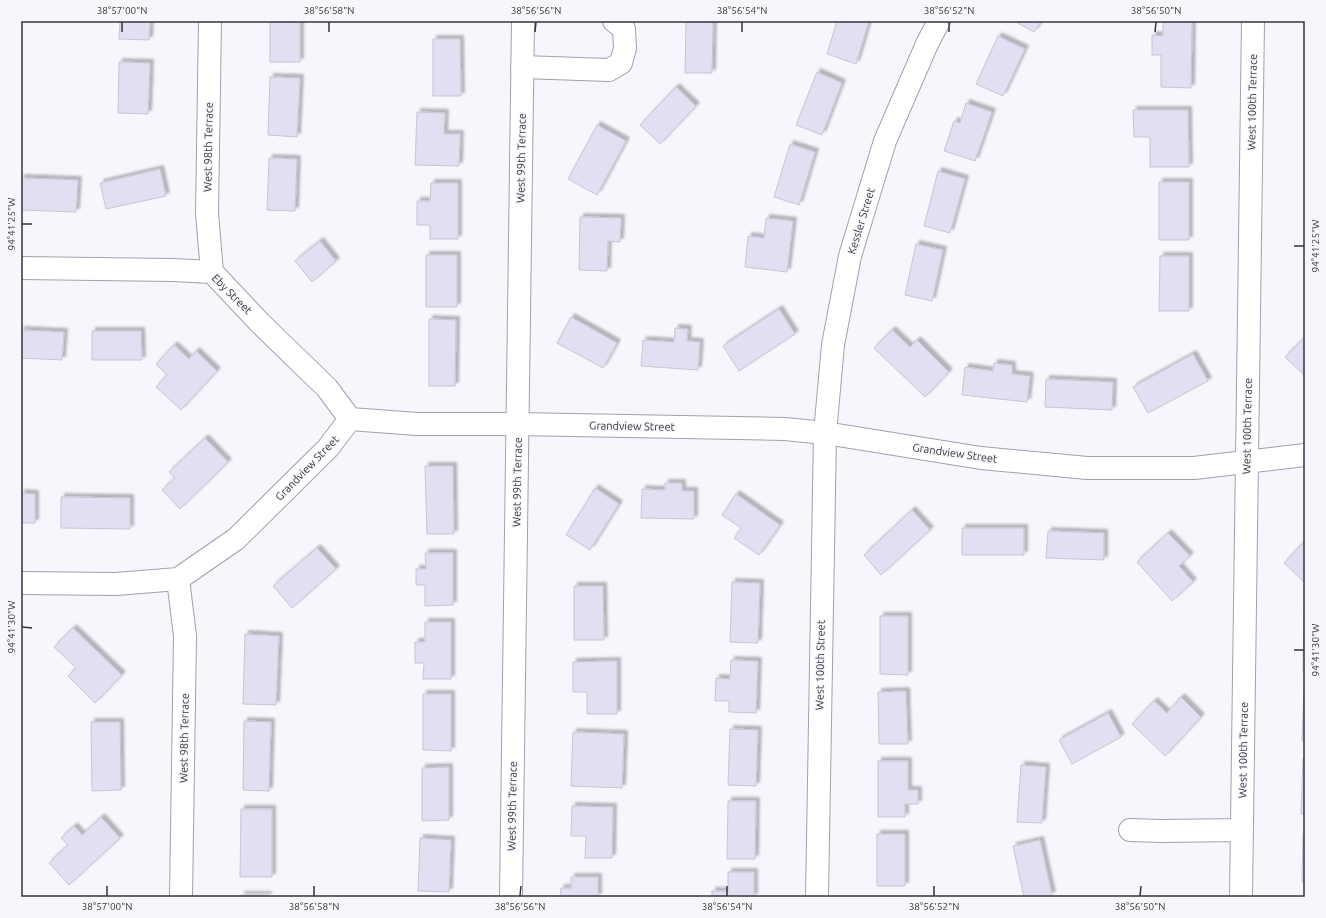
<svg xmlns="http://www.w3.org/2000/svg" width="1326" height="918" font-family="Ubuntu,sans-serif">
<defs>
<filter id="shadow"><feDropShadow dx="3.5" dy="-3.5" stdDeviation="1" flood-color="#0004"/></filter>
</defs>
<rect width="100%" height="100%" fill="#f7f6fd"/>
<path fill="#e1dff1" stroke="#c7c5d2" filter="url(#shadow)" d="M120,21H150L149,40L119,39Z
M270,21H300V62H270Z
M686,21H713L712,73H685Z
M837,21H869L856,64L827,54Z
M1014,21H1041L1034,32Z
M1163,21H1192L1191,88L1161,87V55H1152V35L1163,36Z
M998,36L1025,49L1003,96L976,84Z
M433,39H460L461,96H433Z
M119,62L150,63L148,114L118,113Z
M817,72L842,83L822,135L796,125Z
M270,77L300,78L297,137L268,135Z
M676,87L696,106L660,144L640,125Z
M966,103L992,112L975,161L944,151L954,121L960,123Z
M1133,110H1188L1189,167H1150V137H1134Z
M417,112L445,113L444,134H460L459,166L415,165Z
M597,125L626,141L597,195L568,179Z
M790,144L815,152L799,205L774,197Z
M269,158L297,159L295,211L267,210Z
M160,169L166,196L106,209L100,183Z
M938,171L965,179L950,233L924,226Z
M21,178L78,180L76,212L21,210Z
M1159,182H1189V240H1159Z
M431,183H458V239H430V225H417V201H430Z
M580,217L621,218L620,242L608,241L607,271L579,270Z
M766,218L793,221L787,272L745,267L748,236L764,238Z
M320,241L336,261L312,282L295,261Z
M916,244L943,250L932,301L905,295Z
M426,255H457V307H426Z
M1160,256H1189V311H1159Z
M779,309L795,334L739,371L723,346Z
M571,317L617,343L603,368L557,343Z
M429,319L456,320L455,386H429Z
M675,328L688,329L687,341L700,342L698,370L641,366L643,340L674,342Z
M21,330L64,332L62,360L21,358Z
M892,330L910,347L917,340L949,372L925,397L874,348Z
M92,331H141L142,360H92Z
M1305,337V376L1285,357Z
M174,345L189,359L196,351L217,371L181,410L156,387L167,375L156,364Z
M1193,354L1208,381L1148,413L1133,387Z
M994,363L1012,365V374L1030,376L1027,402L962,395L965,367L993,371Z
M1046,379L1113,382L1112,410L1045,407Z
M205,438L228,462L180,509L162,490L175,478L169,472Z
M425,466H453L454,534H427Z
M665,483H682V491H694V519L641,518L642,489L665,490Z
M595,488L619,504L590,550L566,535Z
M21,493L35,494V523H21Z
M736,494L780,525L759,555L734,538L741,528L722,515Z
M61,497L130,498V529L61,528Z
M912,510L930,530L881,575L864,555Z
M962,528H1024V555H962Z
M1048,531L1104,533V560L1046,558Z
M1168,533L1190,556L1179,566L1193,582L1172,601L1137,562Z
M1305,541V583L1284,563Z
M317,548L336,569L292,608L273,586Z
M425,553H453V605L425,606V585H416V569H426Z
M732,582L760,583L758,643L730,642Z
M574,586H603L604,640H574Z
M1304,613H1305V671H1303Z
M880,616H908V675L880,674Z
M425,622H451V679H423L424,663H415V642H425Z
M73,628L122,675L95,703L68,676L76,668L54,647Z
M245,634L279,636L276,705L243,704Z
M731,660L758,661L756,713L729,712V701H715L716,678L730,679Z
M617,661V714H587V692H573V662Z
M1304,688H1305V741H1302Z
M906,691L908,744H879L878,692Z
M423,694H451V751L423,750Z
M1181,697L1201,717L1165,756L1132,724L1154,701L1167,713Z
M1108,713L1121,737L1072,764L1059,740Z
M244,721L271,722L269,791L243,790Z
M91,722H120L121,790L92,791Z
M730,729L758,730L756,786L728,785Z
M573,732L624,734L622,788L571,786Z
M1303,758H1305V814H1301Z
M878,761H908V790H918V804H905V817H878Z
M1021,765L1046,767L1042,823L1017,822Z
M449,767V820L422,821V768Z
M728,801H756L755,859H727Z
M572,806L613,807L612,858H585L586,836H571Z
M241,809H272V877H240Z
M101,817L120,838L69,885L49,863L68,845L61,838L74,826L82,835Z
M1303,833H1305V882H1302Z
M877,834H905V886H877Z
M420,838L451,840L449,892L418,891Z
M1040,840L1052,895L1042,897H1024L1013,846Z
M728,872H754V897H712V891H728Z
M571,877H598V897H560L561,888H571Z
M241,895H268V897H241Z"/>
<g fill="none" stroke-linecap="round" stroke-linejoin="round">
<g stroke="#a2a0ac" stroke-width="24">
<path id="minor" d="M210,21L207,213L212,272
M522,67L609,70L621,63L625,48L624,29L614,21
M21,268L173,270L212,272L260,323L327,388L350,419
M350,419L417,424H517L785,429L825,433L981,458L1087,468H1194L1305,455
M178,579L185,636L181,897
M21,583L116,584L178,579L236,539L328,448L350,419
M1130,830L1161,831L1242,830
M817,897L825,433L833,345L850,256L885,141L927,44L939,21
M1241,897L1253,21"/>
</g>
<g stroke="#a2a0ac" stroke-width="24">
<path id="tertiary" d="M511,897L523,21"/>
</g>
<use href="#minor" stroke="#fff" stroke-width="22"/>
<use href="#tertiary" stroke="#fff" stroke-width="22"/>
</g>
<path fill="none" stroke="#35353a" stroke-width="1.5" d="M122,32V22M329,32V22M535,32L536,22M742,32V22M949,32V22M1155,32L1156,22M22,224H32M1294,246H1304M22,627L32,628M1294,650H1304M107,896V886M314,896V886M520,896L521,886M727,896V886M934,896V886M1140,896L1141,886"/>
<g text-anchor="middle" stroke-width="3" stroke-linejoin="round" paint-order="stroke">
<g font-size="11" fill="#35353a" stroke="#f7f6fd">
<text transform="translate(1252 102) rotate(-89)" y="4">West 100th Terrace</text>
<text transform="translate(208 147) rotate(-89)" y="4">West 98th Terrace</text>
<text transform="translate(521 158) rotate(-89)" y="4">West 99th Terrace</text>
<text transform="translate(861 221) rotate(-73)" y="4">Kessler Street</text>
<text transform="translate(232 294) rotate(45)" y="4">Eby Street</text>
<text transform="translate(632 426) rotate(1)" y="4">Grandview Street</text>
<text transform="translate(1247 426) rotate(-89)" y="4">West 100th Terrace</text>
<text transform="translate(955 453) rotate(8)" y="4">Grandview Street</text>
<text transform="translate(307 468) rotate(-46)" y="4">Grandview Street</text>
<text transform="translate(517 482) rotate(-89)" y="4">West 99th Terrace</text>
<text transform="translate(820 665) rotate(-89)" y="4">West 100th Street</text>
<text transform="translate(184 738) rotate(-89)" y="4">West 98th Terrace</text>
<text transform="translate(1243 750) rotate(-89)" y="4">West 100th Terrace</text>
<text transform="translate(512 806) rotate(-89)" y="4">West 99th Terrace</text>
</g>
</g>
<rect width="1326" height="918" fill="none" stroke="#f7f6fd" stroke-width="44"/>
<rect x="22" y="22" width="1282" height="874" fill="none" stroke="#35353a" stroke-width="1.5"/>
<g font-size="10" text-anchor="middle" fill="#35353a">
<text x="122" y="14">38°57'00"N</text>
<text x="329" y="14">38°56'58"N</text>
<text x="536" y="14">38°56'56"N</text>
<text x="742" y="14">38°56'54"N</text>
<text x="949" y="14">38°56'52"N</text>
<text x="1156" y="14">38°56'50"N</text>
<text transform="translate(11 224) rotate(-90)" y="4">94°41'25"W</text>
<text transform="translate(1315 246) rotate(-90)" y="4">94°41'25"W</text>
<text transform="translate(11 627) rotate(-90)" y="4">94°41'30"W</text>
<text transform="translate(1315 650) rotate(-90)" y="4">94°41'30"W</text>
<text x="107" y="910">38°57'00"N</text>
<text x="314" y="910">38°56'58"N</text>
<text x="520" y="910">38°56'56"N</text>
<text x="727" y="910">38°56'54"N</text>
<text x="934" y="910">38°56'52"N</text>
<text x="1140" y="910">38°56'50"N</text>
</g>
</svg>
